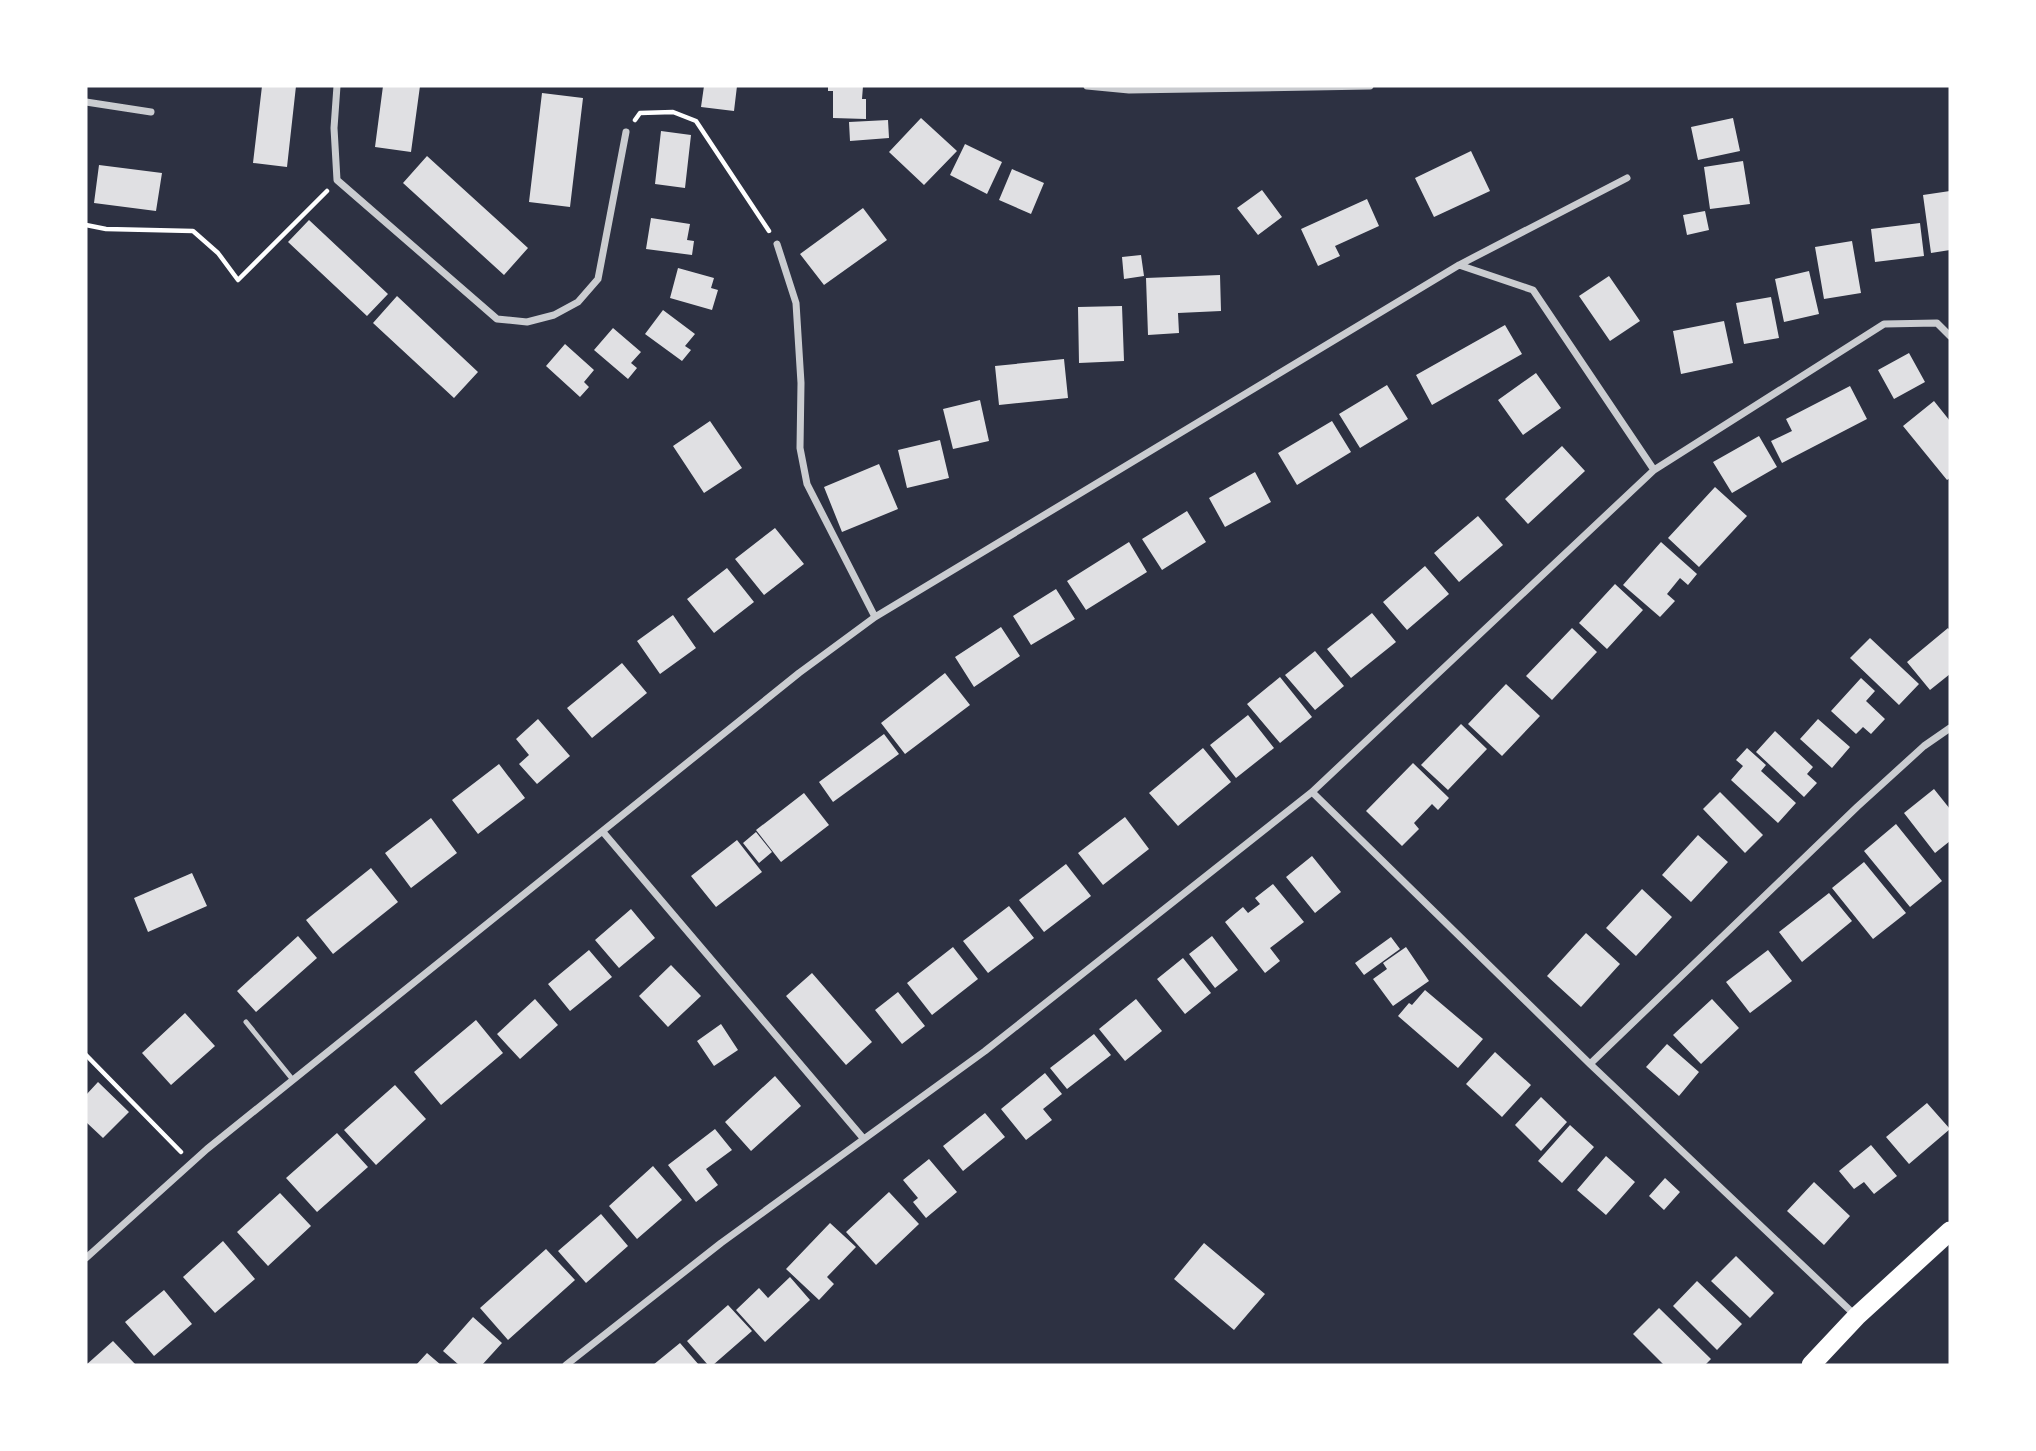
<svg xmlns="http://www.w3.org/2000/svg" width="2036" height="1451" font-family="'Asap Condensed',sans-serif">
<rect width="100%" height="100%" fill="#2d3142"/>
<path fill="#e0e0e3" d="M262,86H296L287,167L253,163Z
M383,86H420L411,152L375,147Z
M704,86H737L734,111L701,107Z
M828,86H863L862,99H866V119L833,118V91H828Z
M542,93L583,98L570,207L529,202Z
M921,118L957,151L924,185L889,152Z
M1733,118L1740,151L1698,160L1691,127Z
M888,120L889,138L850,141L849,122Z
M661,131L691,135L685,188L655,184Z
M965,144L1002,162L987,194L950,175Z
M1471,151L1490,191L1434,217L1415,178Z
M427,156L528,248L504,275L403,183Z
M1743,161L1750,204L1710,209L1704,167Z
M99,165L162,173L156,211L94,203Z
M1012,169L1044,183L1031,214L999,200Z
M1262,190L1282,217L1258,235L1237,208Z
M1950,191V250L1931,253L1923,195Z
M1367,199L1379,226L1335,246L1340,256L1318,266L1301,229Z
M863,208L887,240L824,285L800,254Z
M1705,211L1709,230L1687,235L1683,215Z
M651,218L690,224L687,240L694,241L692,255L646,249Z
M309,220L388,294L367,316L288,242Z
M1920,223L1924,256L1875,262L1871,229Z
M1852,241L1861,293L1824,299L1815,247Z
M1141,255L1144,276L1124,279L1122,257Z
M678,268L714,278L711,288L718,290L712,310L670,298Z
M1809,271L1819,314L1784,322L1775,279Z
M1220,275L1221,311L1178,313L1179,333L1148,335L1146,278Z
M1609,276L1640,321L1610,341L1579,296Z
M397,296L478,372L454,398L373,323Z
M1771,297L1779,338L1744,344L1736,303Z
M1122,306L1124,361L1079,363L1078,307Z
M663,310L695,334L685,346L691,350L682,361L645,334Z
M1724,321L1733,363L1681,374L1673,331Z
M1505,325L1522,354L1432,405L1416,375Z
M613,328L641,352L631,363L637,368L628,379L594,350Z
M565,344L594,370L584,382L589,387L580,397L546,366Z
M1909,353L1925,382L1894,399L1878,370Z
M1064,359L1068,398L999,405L995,366Z
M1536,373L1561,408L1523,435L1498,400Z
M1387,385L1408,419L1360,448L1339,414Z
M1850,386L1867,419L1782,463L1771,441L1792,431L1786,419Z
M980,400L989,441L953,449L943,409Z
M1934,401L1950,421V478L1947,480L1903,426Z
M710,421L742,468L704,493L673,446Z
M1332,421L1351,452L1297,485L1278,453Z
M1759,436L1777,467L1732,493L1713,462Z
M940,440L949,478L907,488L898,450Z
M1562,446L1585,471L1528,524L1505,499Z
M879,464L898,509L842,532L824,487Z
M1255,472L1271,502L1225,527L1209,498Z
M1715,487L1747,516L1699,567L1668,538Z
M1187,511L1206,542L1162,570L1142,539Z
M1478,516L1503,545L1459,582L1434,553Z
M775,528L804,564L764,595L735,559Z
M1129,542L1147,572L1086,610L1067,581Z
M1661,542L1697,574L1688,585L1680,578L1667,594L1675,601L1660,617L1623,585Z
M1425,566L1449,594L1407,630L1383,602Z
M727,568L754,602L714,633L687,599Z
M1615,584L1643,610L1607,649L1579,623Z
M1056,589L1075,619L1031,645L1013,616Z
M1372,613L1396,642L1351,678L1327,649Z
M673,615L696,648L660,674L637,641Z
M1001,627L1020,656L974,687L955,657Z
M1572,628L1597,652L1552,700L1526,676Z
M1948,628L1950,631V674L1930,690L1907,662Z
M1870,638L1919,684L1899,705L1850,658Z
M1315,651L1344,686L1315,710L1285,675Z
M622,663L647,693L592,738L567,708Z
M945,673L970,705L905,754L881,723Z
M1280,677L1312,717L1280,743L1247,704Z
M1861,678L1875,691L1866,701L1885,719L1871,734L1863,727L1856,734L1831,711Z
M1506,684L1540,716L1502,756L1468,724Z
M1248,715L1274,748L1236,778L1210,745Z
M538,719L570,756L537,784L519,764L529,755L516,739Z
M1818,719L1850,747L1832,768L1800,739Z
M1461,724L1487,749L1448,790L1421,765Z
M1775,731L1813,767L1807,774L1817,783L1804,797L1756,752Z
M884,734L899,754L833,802L819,782Z
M1203,748L1231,782L1178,826L1149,793Z
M1747,748L1766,765L1761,771L1796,803L1778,823L1731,780L1743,766L1736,760Z
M1413,763L1449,798L1438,810L1432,804L1414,823L1419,829L1402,846L1366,811Z
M499,764L525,798L478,834L452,800Z
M1934,789L1950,809V841L1935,853L1904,813Z
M1720,792L1763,835L1745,853L1703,809Z
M804,793L829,825L781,862L756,830Z
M1125,817L1149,849L1103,885L1078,853Z
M431,818L457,853L411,888L385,853Z
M1896,824L1942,881L1910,907L1864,851Z
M756,832L772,852L759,863L743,843Z
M1698,835L1728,862L1691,902L1662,875Z
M737,840L762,872L716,907L691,876Z
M1312,856L1341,892L1315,913L1286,877Z
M1864,862L1906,913L1873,939L1832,888Z
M1066,864L1091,896L1044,932L1019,900Z
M371,868L398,902L333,954L306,920Z
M192,873L207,906L148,932L134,898Z
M1273,884L1304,922L1270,948L1280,961L1265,973L1225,922L1243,907L1248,913L1260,904L1255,898Z
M1642,889L1672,917L1636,956L1606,928Z
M1829,893L1852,921L1802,962L1779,932Z
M1009,906L1034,938L988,973L963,941Z
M631,909L655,938L619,968L595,940Z
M1586,933L1620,964L1581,1007L1547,976Z
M298,936L317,958L256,1012L237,991Z
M1212,936L1238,970L1215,988L1189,954Z
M1391,937L1400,949L1364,975L1355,963Z
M953,947L978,979L932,1015L907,983Z
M1406,947L1429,981L1393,1006L1373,979L1387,969L1383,963Z
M589,950L612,977L570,1011L548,984Z
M1768,950L1792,981L1750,1013L1726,982Z
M1183,958L1211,993L1185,1014L1157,979Z
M671,965L701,996L668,1027L639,996Z
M812,973L872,1042L846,1065L786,996Z
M1425,990L1483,1039L1458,1068L1398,1016L1409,1003L1412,1005Z
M898,992L925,1026L902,1044L875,1010Z
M535,999L558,1025L520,1059L497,1034Z
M1136,999L1162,1031L1125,1061L1099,1029Z
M1712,999L1739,1028L1701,1064L1673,1035Z
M185,1013L215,1046L171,1085L142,1053Z
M476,1020L503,1053L441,1105L414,1072Z
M721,1024L738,1050L714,1066L697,1041Z
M1094,1034L1111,1055L1067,1089L1050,1068Z
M1667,1044L1699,1072L1679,1096L1646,1067Z
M1495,1052L1531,1085L1502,1117L1466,1084Z
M1045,1073L1062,1094L1043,1109L1052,1120L1026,1140L1001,1109Z
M775,1076L801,1106L751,1151L725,1122Z
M98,1082L129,1112L103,1138L86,1122V1095Z
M395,1085L426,1119L376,1165L344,1130Z
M1541,1097L1567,1122L1541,1151L1515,1125Z
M1927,1103L1950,1129L1909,1164L1886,1137Z
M985,1113L1005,1137L963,1171L943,1146Z
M1570,1125L1594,1147L1562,1183L1538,1161Z
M715,1129L732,1150L706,1169L718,1185L696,1202L668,1165Z
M337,1133L368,1167L317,1212L286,1178Z
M1871,1145L1897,1176L1874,1194L1864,1182L1854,1189L1839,1171Z
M1606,1156L1635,1182L1606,1215L1577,1190Z
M929,1159L957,1192L926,1218L913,1202L918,1198L903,1180Z
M653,1166L682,1200L637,1239L609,1206Z
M1665,1178L1680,1192L1664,1210L1649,1196Z
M1814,1182L1850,1216L1824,1245L1787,1211Z
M889,1192L919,1224L876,1265L846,1232Z
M280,1193L311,1226L268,1266L237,1232Z
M601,1214L628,1246L586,1283L558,1251Z
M830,1223L856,1247L827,1277L834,1284L819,1300L786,1269Z
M223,1241L255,1279L215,1313L183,1277Z
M1204,1243L1265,1294L1234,1330L1174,1279Z
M546,1249L575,1280L508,1340L480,1308Z
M1736,1256L1774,1293L1750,1318L1711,1281Z
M790,1277L810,1300L765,1342L736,1310L759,1288L768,1298Z
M1697,1281L1742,1324L1717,1350L1673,1306Z
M164,1290L192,1324L154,1356L125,1322Z
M728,1305L752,1331L713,1365H708L687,1341Z
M1659,1308L1711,1359L1705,1365H1664L1633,1334Z
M473,1317L502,1343L482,1365H459L443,1351Z
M113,1341L136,1365H86Z
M680,1343L699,1365H653Z
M427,1353L441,1365H416Z"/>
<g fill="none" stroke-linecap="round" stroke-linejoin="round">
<path stroke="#fff" stroke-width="4.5" d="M635,120L640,113L673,112L696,121L769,231
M86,225L106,229L193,231L218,253L238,280L327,191
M86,1055L181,1152"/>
<path stroke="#caccd0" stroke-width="5" d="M246,1022L293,1080"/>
<path stroke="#caccd0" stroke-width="7" d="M337,86L334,128L337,180L497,319L527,322L554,315L578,302L598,279L626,132
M1087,86L1129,90L1370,86
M86,102L151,112
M777,244L796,303L801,383L800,448L807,484L875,617
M1459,265L1533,290L1654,470
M1312,792L1590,1064L1856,1316
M603,832L863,1138
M1590,1064L1857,807L1924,746L1950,728
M86,1258L207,1149L799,673L875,617L1459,265L1627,178
M566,1365L721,1243L985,1051L1312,792L1654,470L1884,324L1937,323L1950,336"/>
<path stroke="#fff" stroke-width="19" d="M1811,1365L1857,1316L1950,1231"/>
</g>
<rect width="2036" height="1451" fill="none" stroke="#ffffff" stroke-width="175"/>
</svg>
